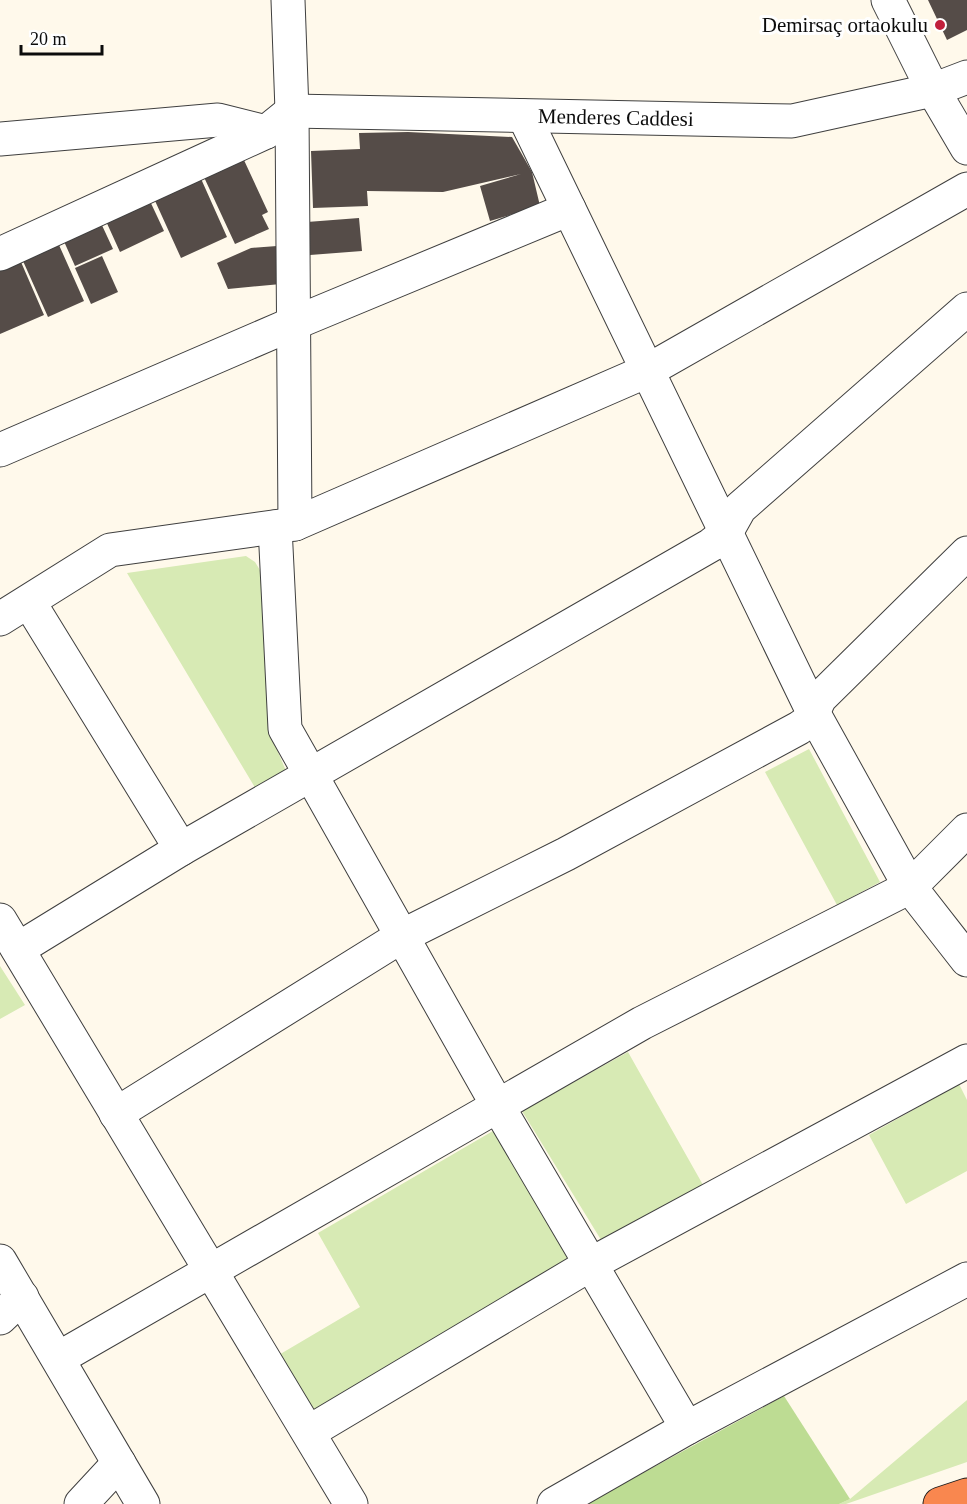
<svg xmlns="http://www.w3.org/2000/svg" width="967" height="1504" font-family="'Times New Roman',serif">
<rect width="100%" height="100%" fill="#fff9eb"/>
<path fill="#d7eab4" d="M246,556L255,562L266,580L270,733L289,778L260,796L127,573Z
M809,749L880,882L837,905L765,772Z
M0,966L25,1005L0,1019Z
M628,1052L707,1192L606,1248L522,1111Z
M959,1084L967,1100V1171L906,1204L869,1135Z
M498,1128L576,1262L312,1416L277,1356L360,1307L318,1233Z
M967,1400V1462L846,1504H839L850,1499Z"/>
<path fill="#bddc93" d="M784,1396L850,1499L839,1504H586Z"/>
<path fill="#554c48" d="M928,0H967V30L947,40Z
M408,132L512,137L532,172L540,206L490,221L480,186L521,174L443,192L367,191L368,206L313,208L311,151L360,149L359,133Z
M243,158L268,212L262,215L269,229L235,244L203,175Z
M198,172L227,237L181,258L151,192Z
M149,199L164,231L120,252L105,219Z
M359,218L362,251L310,255L307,222Z
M100,221L113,249L75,266L62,237Z
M59,245L84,301L48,317L23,261Z
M277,246L281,284L228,289L217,263L251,248Z
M102,256L118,292L91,304L75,268Z
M21,262L44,315L0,334V271Z"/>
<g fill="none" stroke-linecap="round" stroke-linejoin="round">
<g stroke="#3f3f3f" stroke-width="35">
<g id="minor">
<path d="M288,0L292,111L295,524"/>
<path d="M888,0L933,90L967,148"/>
<path d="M524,116L814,714L910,887L967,960"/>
<path d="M0,139L218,120L266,132"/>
<path id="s1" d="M0,254L266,132L292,111L792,121L933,90L967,77"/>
<path d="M0,450L292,324L569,209"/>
<path d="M275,527L285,729L499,1108L687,1428"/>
<path d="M29,602L181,849"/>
<path d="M0,619L110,550L295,524L647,371L967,189"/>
<path d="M0,920L351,1504"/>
<path d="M18,949L181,849L711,545L726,533L740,508L967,309"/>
<path d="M116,1114L402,936L566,854L799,728L809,721L820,698L967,553"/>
<path d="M0,1261L143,1504"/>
<path d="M0,1318L22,1297"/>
<path d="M59,1358L642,1023L910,887L967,830"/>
<path d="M309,1432L591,1264L967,1061"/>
<path d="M81,1504L119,1463"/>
<path d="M554,1504L687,1428L967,1279"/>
</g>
</g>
<g stroke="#1d1d1d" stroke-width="35">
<path id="highway" d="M940,1504L967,1495"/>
</g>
<use href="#minor" stroke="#fff" stroke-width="33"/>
<use href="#highway" stroke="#f9874f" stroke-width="33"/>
</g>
<circle fill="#c1203c" stroke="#fff" stroke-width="2" cx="940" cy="25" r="6"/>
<g text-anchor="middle" stroke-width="6" stroke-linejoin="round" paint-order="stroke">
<g font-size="21" fill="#0c0c0c" stroke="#fff" text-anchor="end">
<text x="928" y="32">Demirsaç ortaokulu</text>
</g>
<g font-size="21" fill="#0c0c0c" stroke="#fff">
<text dy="7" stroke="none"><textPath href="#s1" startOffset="650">Menderes Caddesi</textPath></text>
</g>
</g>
<path d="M21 45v9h81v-9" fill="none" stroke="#0c0c0c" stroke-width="3"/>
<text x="30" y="45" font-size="18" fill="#0c0c0c" stroke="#ffffff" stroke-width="4.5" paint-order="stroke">20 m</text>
</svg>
